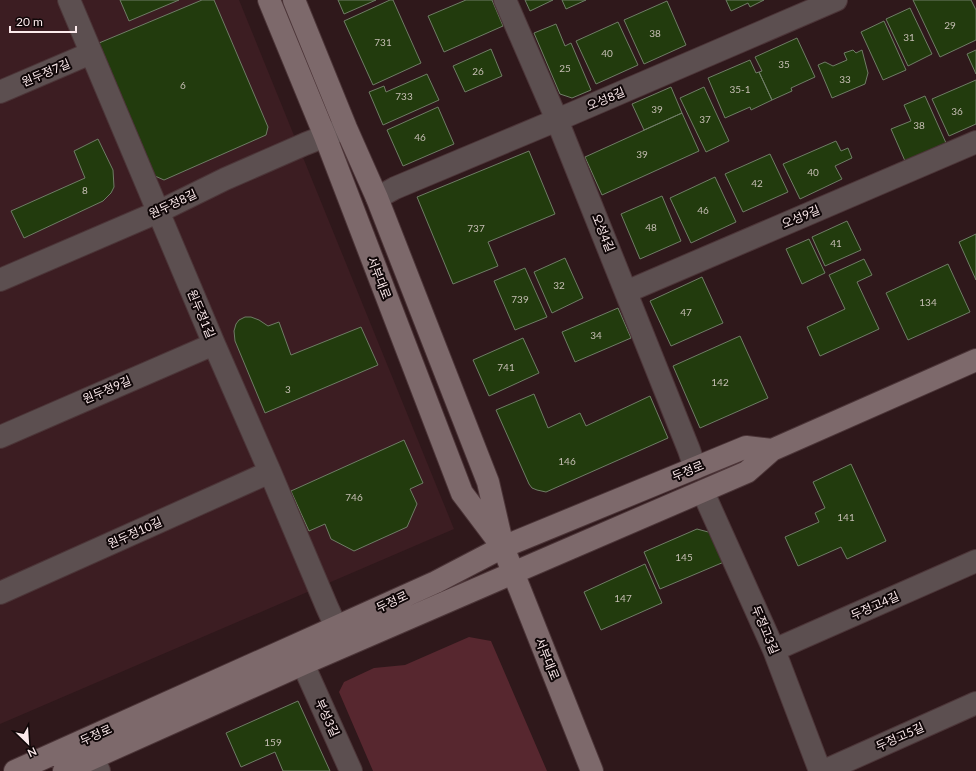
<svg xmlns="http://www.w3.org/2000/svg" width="976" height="771" font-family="Lato,'Noto Sans KR',sans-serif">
<rect width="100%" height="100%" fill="#2f181b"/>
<path fill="#3c1d22" d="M0,0H239L454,529L0,724Z"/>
<path fill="#57272f" d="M469,637L491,641L547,771H373L339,692L344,682L374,668L405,665Z"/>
<path fill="#223b0d" stroke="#6f7d66" d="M120,0H179L129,21Z
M202,0H214L268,127L266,135L164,180L155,176L99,43Z
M338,0H376L344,14Z
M390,0H393L421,63L373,85L344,21Z
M466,0H492L503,26L444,52L428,16Z
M525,0H553L530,11Z
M562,0H586L566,9Z
M726,0H764L750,7L748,3L731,11Z
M913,0H971L976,10V40L940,57Z
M667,1L686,45L644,64L624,20Z
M910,8L932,54L908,66L886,19Z
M884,21L906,70L883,80L861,32Z
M618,22L638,65L596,84L576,41Z
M556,24L565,46L571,43L591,90L572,98L560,94L534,33Z
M797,38L815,77L791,88L792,91L772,100L759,72L762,71L755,57Z
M491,49L502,76L465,92L453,66Z
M853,50L856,53L862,50L868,73L865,84L832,98L818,65L825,62L833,66L847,60L844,53Z
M976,50V74L967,54Z
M750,60L756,73L759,72L772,100L751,110L750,107L725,118L708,78Z
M427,74L439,100L383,125L369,92L384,86L386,92Z
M976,80V124L949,136L932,99Z
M671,87L682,113L644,130L632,104Z
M704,87L729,141L706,152L680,98Z
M925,96L946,143L905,161L891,129L911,121L904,105Z
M438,107L454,144L403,166L387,130Z
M682,113L699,151L602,195L585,157Z
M98,139L113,170L114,187L111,193L103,201L24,238L11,211L85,178L74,151Z
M836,141L841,151L848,148L852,158L835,166L842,179L800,199L783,164Z
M529,151L555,214L488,242L498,266L453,284L417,197Z
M770,154L788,192L743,212L725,174Z
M715,177L736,222L691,243L670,198Z
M662,196L681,241L640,259L621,214Z
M847,221L861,250L825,266L812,237Z
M976,234V280L959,242Z
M809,239L825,273L802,284L786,249Z
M565,258L583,298L552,313L534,272Z
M864,259L872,275L857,282L879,329L820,356L807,327L845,309L829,275Z
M948,264L970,312L908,340L886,293Z
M525,268L547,317L515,330L494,281Z
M702,277L723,323L671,346L650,301Z
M618,308L631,338L575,362L562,332Z
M245,317H251L259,320L268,326L279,322L291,355L361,327L378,365L265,413L235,341L234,331L236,324L239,320Z
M740,336L768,398L700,428L673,366Z
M523,338L539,373L489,396L473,360Z
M534,394L548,428L580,413L586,426L650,396L668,438L546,492L537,490L532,488L529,484L496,410Z
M404,440L423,483L410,489L417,504L407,527L354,551L331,539L325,524L309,531L291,491Z
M851,464L886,541L847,559L841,547L798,566L785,537L819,522L815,513L825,508L813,482Z
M697,529L712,533L724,562L660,589L644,552Z
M645,564L662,603L601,630L584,592Z
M298,701L330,771H283L275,752L241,767L226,733Z"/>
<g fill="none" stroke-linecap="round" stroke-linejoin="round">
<g stroke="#4c3538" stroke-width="24">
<path id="street" d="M69,0L214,344L270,472L327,607L336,627
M505,0L557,120L689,450L695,468
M0,92L91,53
M377,198L395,188L557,120L836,0
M0,280L158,212L225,179L305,144L343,129
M626,292L976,142
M0,437L214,344
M703,492L774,650L820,771
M0,593L270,472
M774,650L976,561
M303,664L351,771
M92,758L99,771
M824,771L976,703"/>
</g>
<g stroke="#4c3538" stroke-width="24">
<path id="secondary" d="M269,0L325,136L462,493L499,542
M294,0L346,128L377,198L488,482L503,547L592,771
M772,450L976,360
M15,771L336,627L436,582L503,547L746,447L772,450L747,472L513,573L303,664L64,771"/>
</g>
<use href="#street" stroke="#5c4f50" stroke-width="22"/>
<use href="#secondary" stroke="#7d696b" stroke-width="22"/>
</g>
<g text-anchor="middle" stroke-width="4" stroke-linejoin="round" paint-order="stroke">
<g font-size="10" fill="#c6beb4">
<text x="950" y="29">29</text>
<text x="655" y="37">38</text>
<text x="909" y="41">31</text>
<text x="383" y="46">731</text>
<text x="607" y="57">40</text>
<text x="784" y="68">35</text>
<text x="565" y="72">25</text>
<text x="478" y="75">26</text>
<text x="845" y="83">33</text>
<text x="183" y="89">6</text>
<text x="740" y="93">35-1</text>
<text x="404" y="100">733</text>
<text x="657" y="113">39</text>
<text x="957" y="115">36</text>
<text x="705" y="123">37</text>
<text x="919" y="129">38</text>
<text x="420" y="141">46</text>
<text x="642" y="158">39</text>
<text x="813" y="176">40</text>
<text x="757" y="187">42</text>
<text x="85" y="194">8</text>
<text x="703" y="214">46</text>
<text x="651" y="231">48</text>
<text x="476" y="232">737</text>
<text x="836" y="247">41</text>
<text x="559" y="289">32</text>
<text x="520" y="303">739</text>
<text x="928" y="306">134</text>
<text x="686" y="316">47</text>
<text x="596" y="339">34</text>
<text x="506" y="371">741</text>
<text x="720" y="386">142</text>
<text x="288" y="393">3</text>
<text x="567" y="465">146</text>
<text x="354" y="501">746</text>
<text x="846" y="521">141</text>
<text x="684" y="561">145</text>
<text x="623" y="602">147</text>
<text x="273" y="746">159</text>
</g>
<g font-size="12" fill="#fceaec" stroke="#100708">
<text transform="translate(46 73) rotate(-23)" y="4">원두정7길</text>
<text transform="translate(606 99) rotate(-23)" y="4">오성8길</text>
<text transform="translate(173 204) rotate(-25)" y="4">원두정8길</text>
<text transform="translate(801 217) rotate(-23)" y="4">오성9길</text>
<text transform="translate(603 233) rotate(68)" y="4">오성4길</text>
<text transform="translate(379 278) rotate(69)" y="4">서부대로</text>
<text transform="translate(201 314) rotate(67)" y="4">원두정1길</text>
<text transform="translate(107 390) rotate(-23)" y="4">원두정9길</text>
<text transform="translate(688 471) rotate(-22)" y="4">두정로</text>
<text transform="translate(135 533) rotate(-24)" y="4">원두정10길</text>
<text transform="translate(392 602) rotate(-25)" y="4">두정로</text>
<text transform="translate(875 606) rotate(-24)" y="4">두정고4길</text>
<text transform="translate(765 630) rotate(67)" y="4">두정고3길</text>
<text transform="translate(547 659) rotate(68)" y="4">서부대로</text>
<text transform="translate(327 718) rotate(65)" y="4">부성3길</text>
<text transform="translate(96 735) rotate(-24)" y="4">두정로</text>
<text transform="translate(900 737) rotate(-24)" y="4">두정고5길</text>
</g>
</g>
<g transform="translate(28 743) rotate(155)" stroke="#100708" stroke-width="3" paint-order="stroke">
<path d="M0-3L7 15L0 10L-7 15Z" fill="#fceaec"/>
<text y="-6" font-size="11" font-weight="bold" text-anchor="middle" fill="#fceaec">N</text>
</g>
<path d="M10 26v6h66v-6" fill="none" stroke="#fceaec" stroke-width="2"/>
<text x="16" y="26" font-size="12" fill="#fceaec" stroke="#100708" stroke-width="3" paint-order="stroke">20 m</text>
</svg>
